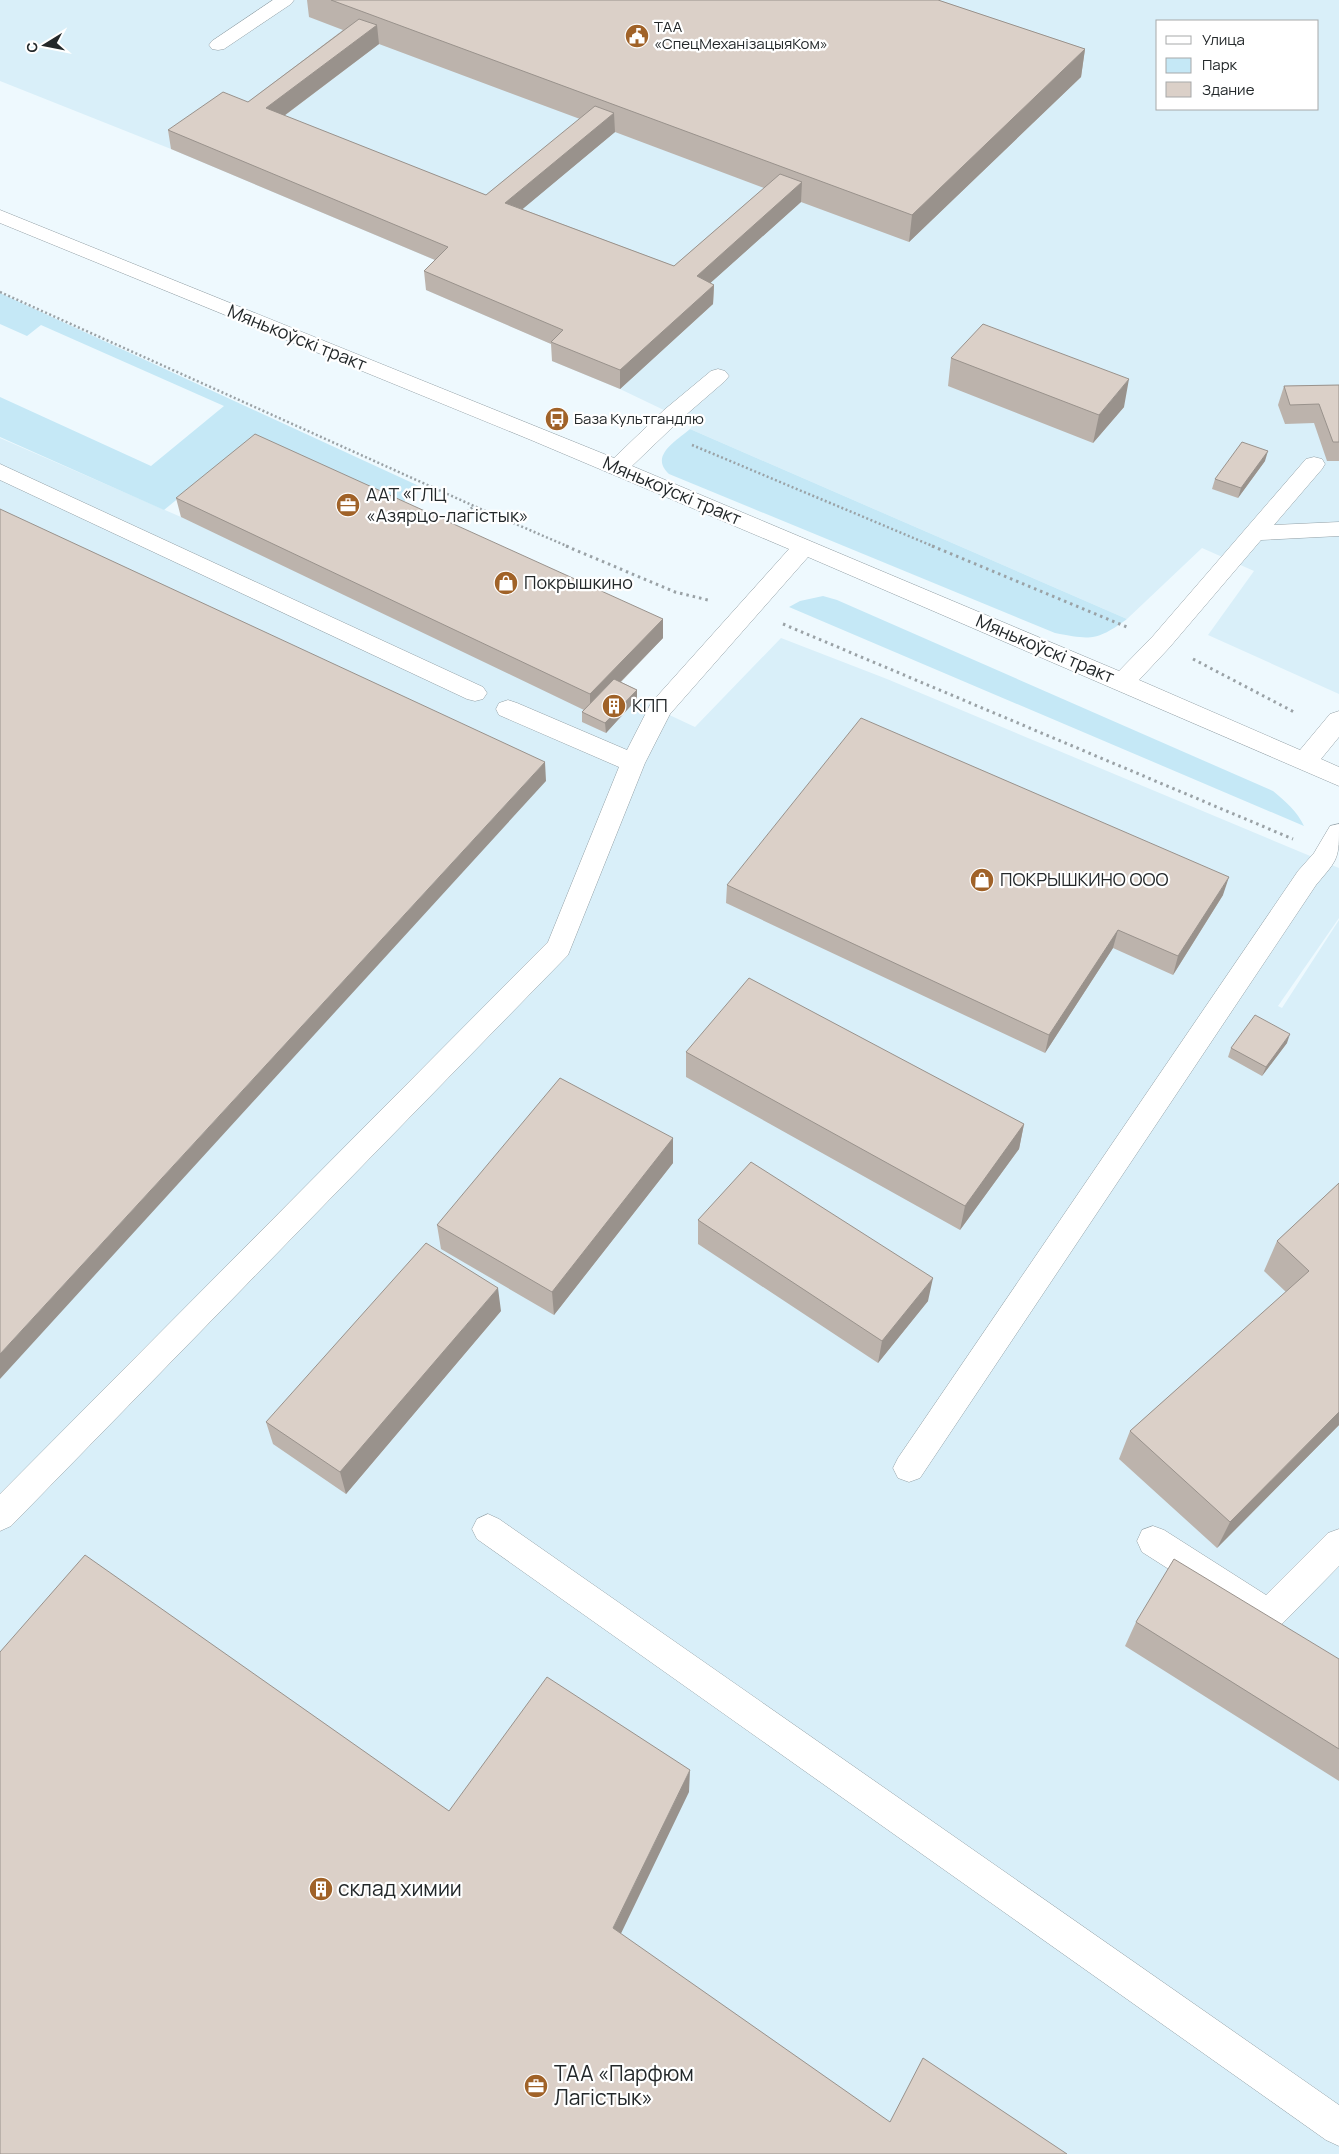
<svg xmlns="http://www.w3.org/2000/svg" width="1339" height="2154" font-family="Manrope,sans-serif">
<rect width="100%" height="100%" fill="#eef9fe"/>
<path fill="#d9eff9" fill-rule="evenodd" d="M0,0H1339V694L1208,635L1254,571L1202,548L1127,619L690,429L693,424L620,389L552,361L563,349L426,290L449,266L171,149L0,81ZM1158,21H1318V109H1158Z
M0,438L181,517L258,453L663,638L614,689L695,727L781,638L887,679L1339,868V918L1278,1006L1282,1008L1339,920V2154H0Z"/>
<path fill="#c5e8f6" d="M0,293L419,486L392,514L242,446L164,510L0,437V397L151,466L224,406L41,325L27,336L0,324Z
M690,429L1127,619C1097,641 1091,640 1055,633L669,474C649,456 676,441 690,429Z
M823,596L837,600L1273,791C1286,802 1297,811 1304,826L789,607L800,601Z"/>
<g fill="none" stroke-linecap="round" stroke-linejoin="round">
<g stroke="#93a0a6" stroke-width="1">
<path id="minor" d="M273,0H294L291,4L224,49L218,50L212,49L209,45L212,41Z
M0,210L614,458L664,410L711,371L718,369L725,371L729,376L725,381L680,420L632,466L1119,671L1153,636L1306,459L1314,457L1322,459L1325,464L1322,469L1274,525L1339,522V536L1261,540L1169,648L1139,680L1300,750L1330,714L1339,711V737L1321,759L1339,767V786L808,557L670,714L645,763L568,955L11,1526L0,1531V1494L548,942L619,767L499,715L496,709L499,703L508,700L517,703L627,750L651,703L789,549L531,440L0,223Z
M0,464L483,687L487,693L483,699L475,701L467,699L0,480Z
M1339,824C1339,859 1339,858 1316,885L920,1478L909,1482L898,1478L893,1468L898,1458L1298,871L1314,853L1330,826Z
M488,1514L499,1519L1339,2105V2146L1326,2140L477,1539L472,1529L477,1519Z
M1153,1526L1164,1530L1266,1595L1328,1533L1339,1529V1566L1280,1626L1269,1631L1258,1626L1142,1552L1137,1541L1142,1530Z"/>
</g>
<path stroke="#9aa2a6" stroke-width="2.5" stroke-dasharray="2 2.5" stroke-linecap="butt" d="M0,292L474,506L569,547
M692,445L935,547
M450,526L474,506"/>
<path stroke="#9aa2a6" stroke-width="3" stroke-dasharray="2.5 4" stroke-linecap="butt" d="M566,546L675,592L708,600
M932,546L1127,627
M783,624L1293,839
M1193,659L1296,713"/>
<use href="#minor" fill="#fff" fill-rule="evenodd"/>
</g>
<path fill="#bcb3ac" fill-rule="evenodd" d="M307,0H938L1085,49L1081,77L909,242L801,202L710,283L714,285L713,304L620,389L552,361L551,344L426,290L424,271L435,260L171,149L168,130L248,102L343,30L309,17ZM379,44L580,119L486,195L284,116ZM615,132L764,188L674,266L522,209Z
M951,358L1124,407L1093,443L948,386Z
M1339,385V461H1327L1314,423L1285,424L1278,405L1284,386Z
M1265,461L1238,498L1212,489L1215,479Z
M176,498L663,619V638L621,682L637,690V699L606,733L582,722V712L584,710L181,517Z
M727,885L1223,895L1173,975L1113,948L1045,1053L726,903Z
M1287,1043L1262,1076L1228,1057L1231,1048Z
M686,1052L1024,1124L1019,1149L960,1230L686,1077Z
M673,1138V1163L554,1315L441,1249L437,1225Z
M1339,1183V1425L1217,1548L1119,1459L1130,1431L1286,1292L1264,1271L1277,1241Z
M698,1220L928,1301L878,1363L698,1244Z
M501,1311L346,1494L273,1444L266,1422Z
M1136,1622L1339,1659V1781L1125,1646Z"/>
<path fill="#99928c" d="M377,25L379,44L269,127L266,108Z
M1085,49L1081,77L909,242L912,215Z
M614,113L615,132L507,222L505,203Z
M802,182L801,202L697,295V276Z
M714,285L713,304L620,389V370Z
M1129,379L1124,407L1093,443L1099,415Z
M1268,451L1265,461L1238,498L1241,488Z
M663,619V638L590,713V694Z
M637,690V699L606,733L605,723Z
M545,762L546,781L0,1379V1354Z
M1229,877L1223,895L1173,975L1178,956Z
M1118,930L1113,948L1045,1053L1049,1035Z
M1290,1034L1287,1043L1262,1076L1266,1067Z
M1024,1124L1019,1149L960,1230L965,1206Z
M673,1138V1163L554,1315L552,1292Z
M933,1278L928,1301L878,1363L882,1341Z
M498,1288L501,1311L346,1494L340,1472Z
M1339,1412V1425L1217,1548L1230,1522Z
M690,1770L689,1792L615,1946L613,1928Z"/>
<path fill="#dbd0c8" stroke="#99928c" d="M331,0H938L1085,49L912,215Z
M359,19L377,25L266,108L486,195L595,106L614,113L505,203L674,266L780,174L802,182L697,276L714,285L620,370L551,342L563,330L424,271L448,247L168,130L223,92L248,102Z
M983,324L1129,379L1099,415L951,358Z
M1339,385V442H1333L1319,404L1290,405L1284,386Z
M255,434L663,619L590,694L176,498Z
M1242,442L1268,451L1241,488L1215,479Z
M0,509L545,762L0,1354Z
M614,679L637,690L605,723L582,712Z
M861,718L1229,877L1178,956L1118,930L1049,1035L727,885Z
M749,978L1024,1124L965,1206L686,1052Z
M1255,1015L1290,1034L1266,1067L1231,1048Z
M560,1078L673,1138L552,1292L437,1225Z
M751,1162L933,1278L882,1341L698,1220Z
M1339,1183V1412L1230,1522L1130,1431L1309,1271L1277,1241Z
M426,1243L498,1288L340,1472L266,1422Z
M85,1555L449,1811L547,1677L690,1770L613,1928L890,2122L923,2058L1067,2154H0V1652Z
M1174,1559L1339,1659V1749L1136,1622Z"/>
<defs>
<g id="civic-disc" transform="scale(1.25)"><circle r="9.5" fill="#a06228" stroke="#fff"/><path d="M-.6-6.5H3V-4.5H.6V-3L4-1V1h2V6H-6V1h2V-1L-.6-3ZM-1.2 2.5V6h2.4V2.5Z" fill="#fff"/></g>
<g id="bus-disc" transform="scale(1.25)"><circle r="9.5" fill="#a06228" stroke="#fff"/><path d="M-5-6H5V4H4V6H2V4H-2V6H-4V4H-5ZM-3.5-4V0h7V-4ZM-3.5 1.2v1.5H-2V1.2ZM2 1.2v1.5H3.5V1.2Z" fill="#fff"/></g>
<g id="office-disc" transform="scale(1.25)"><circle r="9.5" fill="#a06228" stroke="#fff"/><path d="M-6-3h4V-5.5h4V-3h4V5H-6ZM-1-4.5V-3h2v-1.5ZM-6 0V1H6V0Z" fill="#fff"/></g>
<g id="shop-disc" transform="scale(1.25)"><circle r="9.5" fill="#a06228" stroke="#fff"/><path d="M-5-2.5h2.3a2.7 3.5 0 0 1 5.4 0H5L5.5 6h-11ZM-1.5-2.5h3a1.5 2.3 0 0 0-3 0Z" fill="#fff"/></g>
<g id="building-disc" transform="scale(1.25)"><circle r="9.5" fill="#a06228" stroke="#fff"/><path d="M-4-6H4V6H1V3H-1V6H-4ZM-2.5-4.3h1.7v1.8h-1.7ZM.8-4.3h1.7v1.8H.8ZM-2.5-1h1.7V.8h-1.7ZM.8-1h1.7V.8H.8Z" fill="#fff"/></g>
</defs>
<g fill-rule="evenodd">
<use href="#civic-disc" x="637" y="36"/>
<use href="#bus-disc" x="557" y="419"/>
<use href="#office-disc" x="348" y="505"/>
<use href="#shop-disc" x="506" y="583"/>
<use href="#building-disc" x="614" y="706"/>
<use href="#shop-disc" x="982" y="880"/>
<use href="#building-disc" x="321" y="1889"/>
<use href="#office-disc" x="536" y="2086"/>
</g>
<g text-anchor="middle" stroke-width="4.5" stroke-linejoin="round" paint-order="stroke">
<g font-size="15" fill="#23282a" stroke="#fff" text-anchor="start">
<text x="654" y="32">ТАА<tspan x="654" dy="17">«СпецМеханізацыяКом»</tspan></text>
<text x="574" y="424">База Культгандлю</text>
</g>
<g font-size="18" fill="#23282a" stroke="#fff">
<text transform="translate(297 338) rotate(22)" y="6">Мянькоўскі тракт</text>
<text transform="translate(672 491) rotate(23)" y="6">Мянькоўскі тракт</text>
<text transform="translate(1045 649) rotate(23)" y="6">Мянькоўскі тракт</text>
</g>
<g font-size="18" fill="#23282a" stroke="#fff" text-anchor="start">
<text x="366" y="501">ААТ «ГЛЦ<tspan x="366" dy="21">«Азярцо-лагістык»</tspan></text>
<text x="524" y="589">Покрышкино</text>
<text x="632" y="712">КПП</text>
<text x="1000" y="886">ПОКРЫШКИНО ООО</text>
</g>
<g font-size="21" fill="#23282a" stroke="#fff" text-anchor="start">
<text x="338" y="1896">склад химии</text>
<text x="554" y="2081">ТАА «Парфюм<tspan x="554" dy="24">Лагістык»</tspan></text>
</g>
</g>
<rect x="1156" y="20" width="162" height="90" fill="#ffffff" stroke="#a7a9aa"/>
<rect x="1166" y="36" width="25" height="8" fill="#ffffff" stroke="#a7a9aa"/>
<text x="1202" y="45" font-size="15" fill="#23282a">Улица</text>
<rect x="1166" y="58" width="25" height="15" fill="#c5e8f6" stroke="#a7a9aa"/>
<text x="1202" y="70" font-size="15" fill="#23282a">Парк</text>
<rect x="1166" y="82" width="25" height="15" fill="#dbd0c8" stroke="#a7a9aa"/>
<text x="1202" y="95" font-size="15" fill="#23282a">Здание</text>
<g transform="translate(45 45) rotate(260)" stroke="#ffffff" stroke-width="4" paint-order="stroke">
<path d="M0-4L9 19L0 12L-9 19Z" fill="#23282a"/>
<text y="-8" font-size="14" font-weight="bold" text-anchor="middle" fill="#23282a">С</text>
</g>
</svg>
